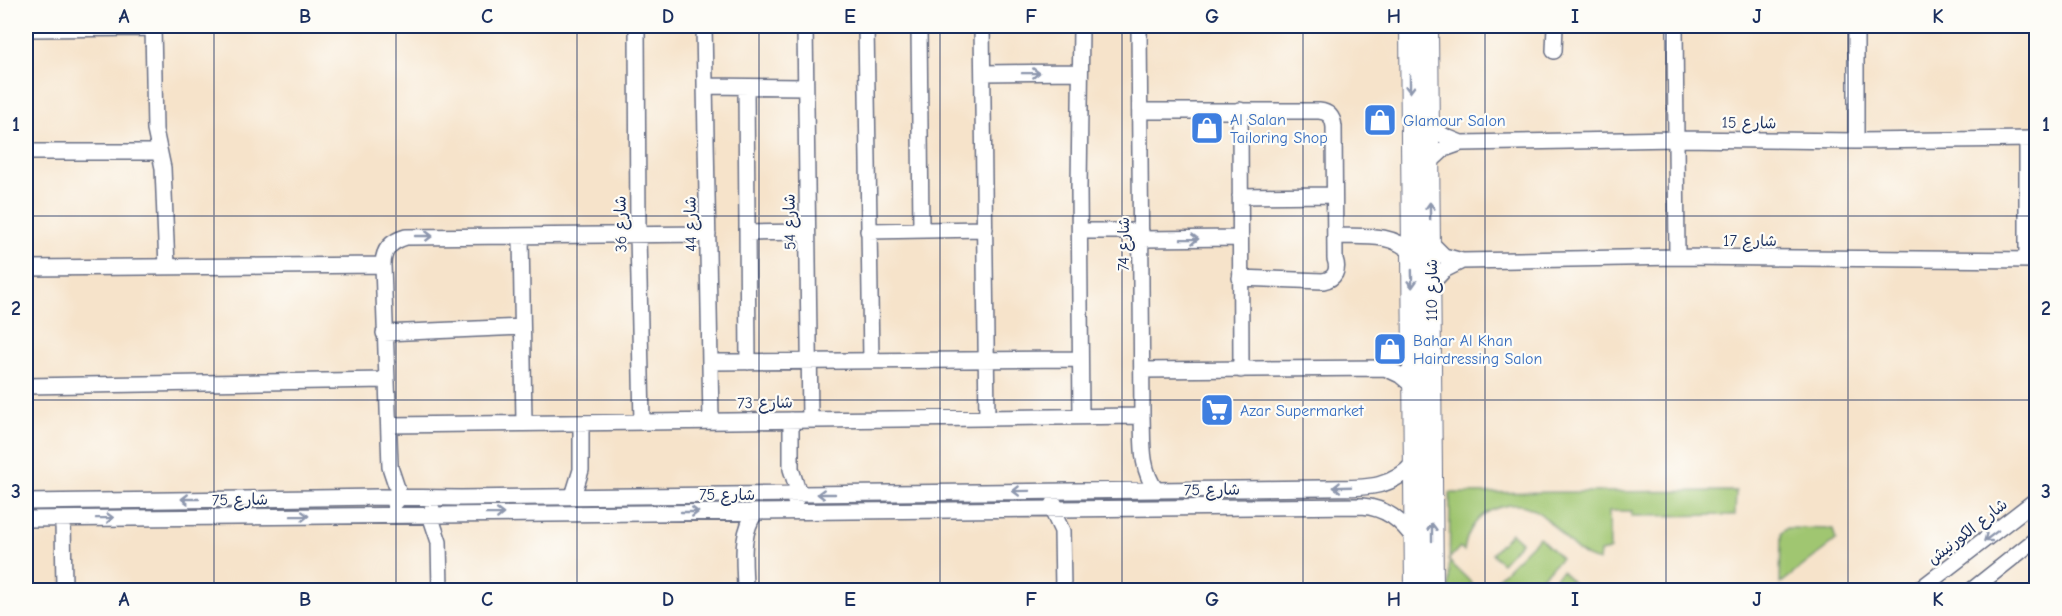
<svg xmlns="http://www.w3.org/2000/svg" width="2062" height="616" font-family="'Comic Neue','Playpen Sans Arabic',sans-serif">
<rect width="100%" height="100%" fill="#fdfcf7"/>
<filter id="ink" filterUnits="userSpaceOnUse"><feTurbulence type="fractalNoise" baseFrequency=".0167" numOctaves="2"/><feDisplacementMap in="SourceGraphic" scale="12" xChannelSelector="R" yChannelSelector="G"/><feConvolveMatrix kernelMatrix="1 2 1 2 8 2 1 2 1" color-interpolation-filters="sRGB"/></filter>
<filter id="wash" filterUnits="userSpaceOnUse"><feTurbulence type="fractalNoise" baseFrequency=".008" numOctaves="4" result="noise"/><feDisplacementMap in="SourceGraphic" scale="24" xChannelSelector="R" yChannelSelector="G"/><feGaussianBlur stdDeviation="1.35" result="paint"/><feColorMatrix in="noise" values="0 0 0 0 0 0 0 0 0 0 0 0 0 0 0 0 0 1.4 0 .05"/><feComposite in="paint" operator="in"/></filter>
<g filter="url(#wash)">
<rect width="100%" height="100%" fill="#f6e3ca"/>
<path fill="#a0c671" stroke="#5e7a68" stroke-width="1.5" d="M1736,491L1735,515L1631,516L1632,511H1609L1610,550L1600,552L1599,561C1557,553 1547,482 1488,512C1474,520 1466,535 1464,551L1460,547L1448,560L1479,590H1449L1450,493Z
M1787,528L1833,529L1836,540L1780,584L1781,533Z
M1511,533L1521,542L1502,563L1492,554Z
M1539,537L1561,558L1528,590H1505L1495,581Z
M1562,571L1577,587L1573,590H1541Z"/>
</g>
<g filter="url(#ink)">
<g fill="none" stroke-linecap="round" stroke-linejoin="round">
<g stroke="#686e84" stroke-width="18">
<path id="minor" d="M153,26L155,130L163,168L167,267
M637,26L638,234L642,422
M704,26L711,421
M805,26L810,419
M866,26L871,361
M919,26L921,230
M982,26L987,418
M1081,26L1079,188L1081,417
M1139,26L1142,416C1143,442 1140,468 1156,490
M1675,26L1677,257
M1856,26V141
M26,29L153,28
M1554,51L1555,26
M983,73L1080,72
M706,86L805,87
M746,87L748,362
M1240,110L1241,370
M1140,111H1319C1329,112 1333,117 1334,127L1335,259C1339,270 1335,279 1323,281L1240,278
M1429,124L1444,136L1461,143
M26,152H159
M1430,162L1444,149L1461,143L1676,139L1856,141L2036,139
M1240,196L1334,195
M868,231L985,229
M1080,231H1141
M747,233L807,232
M521,236L524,423
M1335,236C1362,237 1392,232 1412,253
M1141,239L1240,238
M1430,242L1444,256L1462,261L1677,257L2036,260
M2027,260V139
M26,268L383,265
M1430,285L1444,270L1462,261
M384,333L522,327
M710,362L1080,359
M1142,370L1385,368L1400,375L1413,386
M26,386L387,380
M791,420V469L799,494L795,501
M389,425L1142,416
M573,496L581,470V423
M26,502L381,497L461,498L1324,488C1358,487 1389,492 1414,463
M1054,503L1052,510L1062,531L1063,590
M394,504L400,497L390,467L383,265C383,249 392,241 406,237L708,234
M432,509L430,515L439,542L440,590
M26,519L1362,506C1386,508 1401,520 1415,540
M63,519L64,590
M745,590C745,565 739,534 756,512
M1919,590L2036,500
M1972,590L2036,539"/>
</g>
<g stroke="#686e84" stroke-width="22">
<path id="major" d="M1410,26L1415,590
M1428,26L1433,590"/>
</g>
<use href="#minor" stroke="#fff" stroke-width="15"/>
<use href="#major" stroke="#fff" stroke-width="20"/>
</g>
<defs><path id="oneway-shaft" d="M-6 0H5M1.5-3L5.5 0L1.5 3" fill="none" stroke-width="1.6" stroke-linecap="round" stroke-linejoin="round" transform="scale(1.5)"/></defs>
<g stroke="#8d97ae">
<use href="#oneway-shaft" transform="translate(1031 73) rotate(-1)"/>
<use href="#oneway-shaft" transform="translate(1410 84) rotate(90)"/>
<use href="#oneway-shaft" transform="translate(1430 211) rotate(-91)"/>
<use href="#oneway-shaft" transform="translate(424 236)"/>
<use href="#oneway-shaft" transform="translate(1190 239) rotate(-1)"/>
<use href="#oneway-shaft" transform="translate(1412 279) rotate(89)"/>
<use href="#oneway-shaft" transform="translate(1342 487) rotate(178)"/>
<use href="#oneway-shaft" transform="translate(1021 491) rotate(179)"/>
<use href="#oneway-shaft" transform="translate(826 494) rotate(180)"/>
<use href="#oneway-shaft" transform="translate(190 499) rotate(180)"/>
<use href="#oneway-shaft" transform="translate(690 512)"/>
<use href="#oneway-shaft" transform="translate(495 514) rotate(-1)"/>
<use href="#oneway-shaft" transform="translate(300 516) rotate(-1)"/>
<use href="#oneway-shaft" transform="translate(105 518) rotate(-1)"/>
<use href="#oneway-shaft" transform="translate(1432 532) rotate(-90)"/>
<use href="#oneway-shaft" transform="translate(1991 536) rotate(143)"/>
</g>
</g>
<path fill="none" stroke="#1b2f5e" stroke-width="1.5" stroke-opacity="0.55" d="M214,26V590M396,26V590M577,26V590M759,26V590M940,26V590M1122,26V590M1303,26V590M1485,26V590M1666,26V590M1848,26V590M26,216H2036M26,400H2036"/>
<defs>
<g id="shop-square" transform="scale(1.725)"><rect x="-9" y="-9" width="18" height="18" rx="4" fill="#3f7fe0" stroke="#fdfcf7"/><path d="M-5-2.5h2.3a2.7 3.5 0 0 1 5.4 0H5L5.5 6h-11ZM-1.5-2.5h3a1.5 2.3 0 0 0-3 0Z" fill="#fff"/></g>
<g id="supermarket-square" transform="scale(1.725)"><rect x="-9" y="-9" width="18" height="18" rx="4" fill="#3f7fe0" stroke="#fdfcf7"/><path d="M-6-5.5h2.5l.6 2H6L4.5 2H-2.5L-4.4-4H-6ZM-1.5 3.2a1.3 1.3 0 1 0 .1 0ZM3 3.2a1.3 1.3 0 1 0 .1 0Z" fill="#fff"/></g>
</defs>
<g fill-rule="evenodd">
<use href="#shop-square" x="1380" y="120"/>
<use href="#shop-square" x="1207" y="128"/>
<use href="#shop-square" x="1390" y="349"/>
<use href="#supermarket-square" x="1217" y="410"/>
</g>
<g text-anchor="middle" stroke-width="4.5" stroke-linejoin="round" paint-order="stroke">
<g font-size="16" fill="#366cbe" stroke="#fdfcf7" text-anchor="start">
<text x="1230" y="125">Al Salan<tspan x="1230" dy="18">Tailoring Shop</tspan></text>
<text x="1403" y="126">Glamour Salon</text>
<text x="1413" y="346">Bahar Al Khan<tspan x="1413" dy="18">Hairdressing Salon</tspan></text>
<text x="1240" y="416">Azar Supermarket</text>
</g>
<g font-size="16" fill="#1b2f5e" stroke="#fdfcf7">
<text transform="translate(1749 122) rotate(1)" y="6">شارع 15</text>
<text transform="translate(789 222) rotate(-91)" y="6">شارع 54</text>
<text transform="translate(620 224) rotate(-91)" y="6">شارع 36</text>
<text transform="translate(690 224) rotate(-91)" y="6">شارع 44</text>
<text x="1750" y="246">شارع 17</text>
<text transform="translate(1123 244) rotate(-90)" y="6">شارع 74</text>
<text transform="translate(1431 290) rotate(-90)" y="6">شارع 110</text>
<text transform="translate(765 402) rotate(-1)" y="6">شارع 73</text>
<text transform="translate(1212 489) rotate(-1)" y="6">شارع 75</text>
<text x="727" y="500">شارع 75</text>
<text transform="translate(240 499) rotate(-1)" y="6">شارع 75</text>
<text transform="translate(1967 531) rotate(-38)" y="6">شارع الكورنيش</text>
</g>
</g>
<rect width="2062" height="616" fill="none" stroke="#fdfcf7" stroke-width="66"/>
<rect x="33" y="33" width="1996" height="550" fill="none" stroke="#1b2f5e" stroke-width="2"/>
<g font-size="20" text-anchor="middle" font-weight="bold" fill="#1b2f5e">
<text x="124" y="23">A</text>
<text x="305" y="23">B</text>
<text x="487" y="23">C</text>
<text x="668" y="23">D</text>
<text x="850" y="23">E</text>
<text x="1031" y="23">F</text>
<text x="1212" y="23">G</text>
<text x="1394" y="23">H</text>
<text x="1575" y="23">I</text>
<text x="1757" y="23">J</text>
<text x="1938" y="23">K</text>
<text x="16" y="131">1</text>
<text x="2046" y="131">1</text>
<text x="16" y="315">2</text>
<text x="2046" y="315">2</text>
<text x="16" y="498">3</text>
<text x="2046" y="498">3</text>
<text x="124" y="606">A</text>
<text x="305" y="606">B</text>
<text x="487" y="606">C</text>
<text x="668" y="606">D</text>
<text x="850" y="606">E</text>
<text x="1031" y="606">F</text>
<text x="1212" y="606">G</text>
<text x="1394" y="606">H</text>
<text x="1575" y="606">I</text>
<text x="1757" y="606">J</text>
<text x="1938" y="606">K</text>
</g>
</svg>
